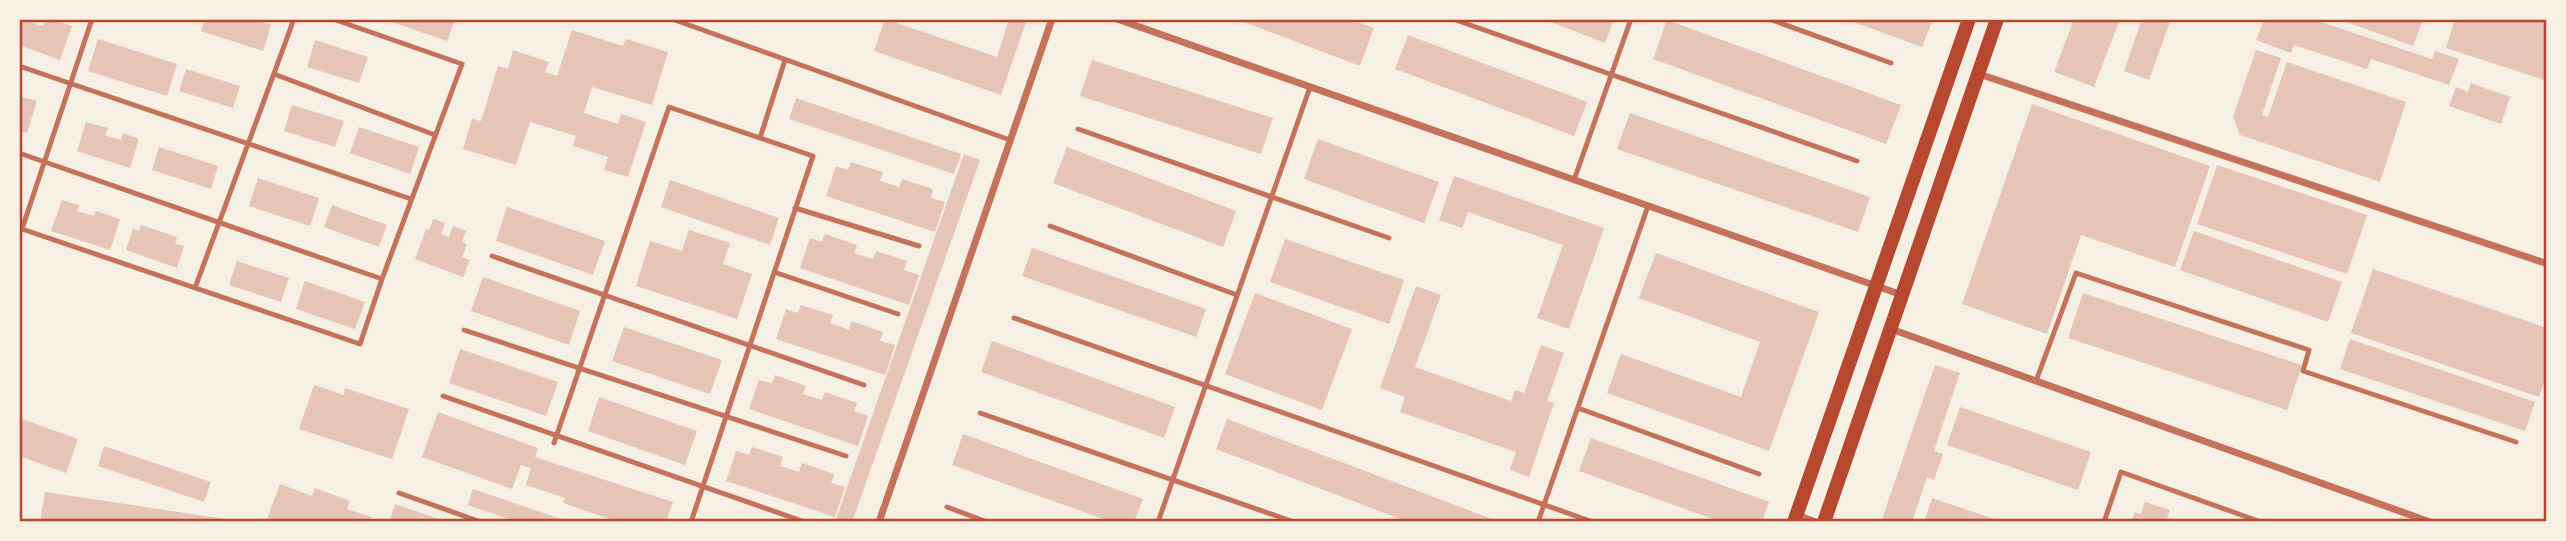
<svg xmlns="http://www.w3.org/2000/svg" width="2566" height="541" font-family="'Noto Sans',sans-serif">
<rect width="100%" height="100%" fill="#f6efe4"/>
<path fill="#e6c5b7" d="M19,19L43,26L46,19H52L72,26L60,60L19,45Z
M205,19H254L271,25L263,51L201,31Z
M383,19H455L447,41Z
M885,19L997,57L1009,19H1027L1001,95L874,51Z
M1236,19H1349L1374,28L1360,66Z
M1543,19H1614L1605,43Z
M1845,19H1933L1922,47Z
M2074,19H2120L2094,87L2054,72Z
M2142,19H2171L2149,80L2124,71Z
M2264,19H2312L2432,59L2435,51L2459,59L2449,85L2371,59L2367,69L2294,45L2291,53L2256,40Z
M2338,19H2423L2413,46Z
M2455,19H2547V81L2446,48Z
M1667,20L1901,105L1886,144L1653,59Z
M572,30L623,46L626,39L668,52L652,105L592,87L584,113L618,124L621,114L646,122L628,177L604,170L608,157L573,146L576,136L530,122L516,165L463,149L472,119L481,121L498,66L508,69L513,50L549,62L545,72L557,76Z
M1408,35L1587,102L1574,136L1395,69Z
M98,39L177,64L167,96L88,71Z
M315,40L368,57L359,83L307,67Z
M2256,50L2281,58L2262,115L2268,117L2287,62L2406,102L2380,182L2240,135L2233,117Z
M1092,60L1273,118L1261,154L1080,96Z
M186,69L240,86L233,108L179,91Z
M2471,83L2510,97L2501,124L2449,106L2456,87L2468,92Z
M19,96L37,101L27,133L19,131Z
M796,98L961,154L954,174L789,119Z
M2032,104L2210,166L2175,267L2081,235L2047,334L1962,304Z
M292,105L344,121L335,147L284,131Z
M1630,113L1870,197L1858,232L1617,149Z
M86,122L108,128L105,135L121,140L123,133L139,139L130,168L77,151Z
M359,127L419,147L410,174L350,153Z
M1318,139L1439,182L1424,223L1304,179Z
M159,147L218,166L211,189L152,170Z
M1067,147L1236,211L1223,247L1053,183Z
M964,154L980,160L852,522H835Z
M851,162L883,172L880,181L899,187L902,179L933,189L931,198L945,202L935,232L826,196L836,166L848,170Z
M2217,165L2367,215L2347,274L2197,224Z
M1454,176L1604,228L1569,329L1537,318L1563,245L1468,212L1462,228L1439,220Z
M258,178L319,198L310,226L249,206Z
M670,180L779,218L770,245L661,207Z
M62,200L79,205L77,211L94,216L96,211L120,219L110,250L51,231Z
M332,205L387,225L379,247L324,227Z
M507,207L605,241L593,275L496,241Z
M433,219L445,223L441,234L449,237L453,226L466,231L462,242L467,244L462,257L470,260L463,277L415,259L426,229L429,230Z
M141,225L177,237L175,243L184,246L177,268L126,250L133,229L139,231Z
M689,230L730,243L723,264L752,274L737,319L636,286L650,241L682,251Z
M2194,231L2342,282L2328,322L2180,270Z
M825,234L857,245L854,253L873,259L876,251L907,261L904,270L919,275L909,305L800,268L810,238L822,242Z
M1285,239L1404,280L1389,324L1270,282Z
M1032,248L1206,309L1196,337L1022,276Z
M1656,253L1819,312L1769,451L1607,393L1621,354L1741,397L1760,342L1639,298Z
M237,261L289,278L281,302L229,285Z
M2373,269L2547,328V375L2539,397L2351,333Z
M483,277L580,311L569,345L471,311Z
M305,281L365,302L355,329L296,309Z
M1416,286L1441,295L1415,367L1511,401L1515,390L1524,393L1541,345L1564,353L1547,401L1554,403L1529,477L1510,470L1516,452L1400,412L1405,397L1380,388Z
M1255,293L1352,329L1322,410L1225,374Z
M2083,293L2302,365L2287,410L2068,338Z
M801,305L833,315L830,323L849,330L851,321L883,332L880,341L895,345L885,375L776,339L786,309L798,313Z
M624,327L722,360L710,394L612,361Z
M2350,339L2535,402L2525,431L2340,369Z
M992,341L1175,407L1164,438L981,372Z
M460,349L558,382L546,416L449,383Z
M1935,365L1960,373L1934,451L1943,454L1934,480L1927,477L1912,522H1881Z
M775,375L806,386L803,394L822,400L825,392L857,403L854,411L868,416L858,446L749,409L759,380L772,383Z
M314,385L344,395L345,388L409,409L392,459L299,429Z
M599,397L697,431L685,465L588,431Z
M1960,407L2091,452L2078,490L1947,445Z
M438,412L538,448L535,457L673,502L666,522H618L563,503L565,498L526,485L531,468L521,465L512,489L422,457Z
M19,418L78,439L66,473L19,456Z
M1227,419L1368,472L1500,522H1408L1216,449Z
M963,434L1143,499L1134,522H1112L952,465Z
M1591,438L1769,502L1762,522H1721L1579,471Z
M104,446L211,482L204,502L98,466Z
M752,447L783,457L780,466L799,472L802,463L834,474L831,483L845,487L835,517L726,481L736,451L749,455Z
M280,484L312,496L315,488L350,501L347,509L372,517L370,522H266Z
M473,489L567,521V522H517L468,505Z
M45,492L232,520V522H40Z
M1932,498L2001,521L2000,522H1924Z
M2145,502L2170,510L2166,522H2131L2135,512L2141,514Z
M395,504L444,521V522H389Z"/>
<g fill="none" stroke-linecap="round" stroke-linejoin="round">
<path stroke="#c5725c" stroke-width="5" d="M672,19L1010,140
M1453,19L1857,161
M1769,19L1891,63
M19,66L411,199
M274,74L435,135
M1078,129L1389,238
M760,138L785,60
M19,153L382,279L462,64L333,19
M1574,180L1631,19
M795,208L919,246
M1050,226L1237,295
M19,228L360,344L382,279
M22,229L92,19
M492,256L864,385
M774,272L898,314
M195,288L294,19
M1014,318L1593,522
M464,330L846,456
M2036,381L2076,273L2309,350L2303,371L2516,442
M443,396L805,522
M1578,408L1759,474
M980,413L1294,522
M554,443L669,107L813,156L691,522
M399,493L481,522
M947,507L987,522
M1797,514L1819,522
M1158,522L1310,87
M1538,522L1648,206
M2104,522L2121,472L2261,522"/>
<path stroke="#c5725c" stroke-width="7" d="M1117,19L1902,295
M1979,74L2545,263
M1891,329L2430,522
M879,522L1052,19"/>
<path stroke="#b5482f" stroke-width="14" d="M1794,522L1969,19
M1824,522L1997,19"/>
</g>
<rect width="2566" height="541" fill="none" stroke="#f6efe4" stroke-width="42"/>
<rect x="21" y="21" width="2524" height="499" fill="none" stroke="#b5482f" stroke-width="2.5"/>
</svg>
